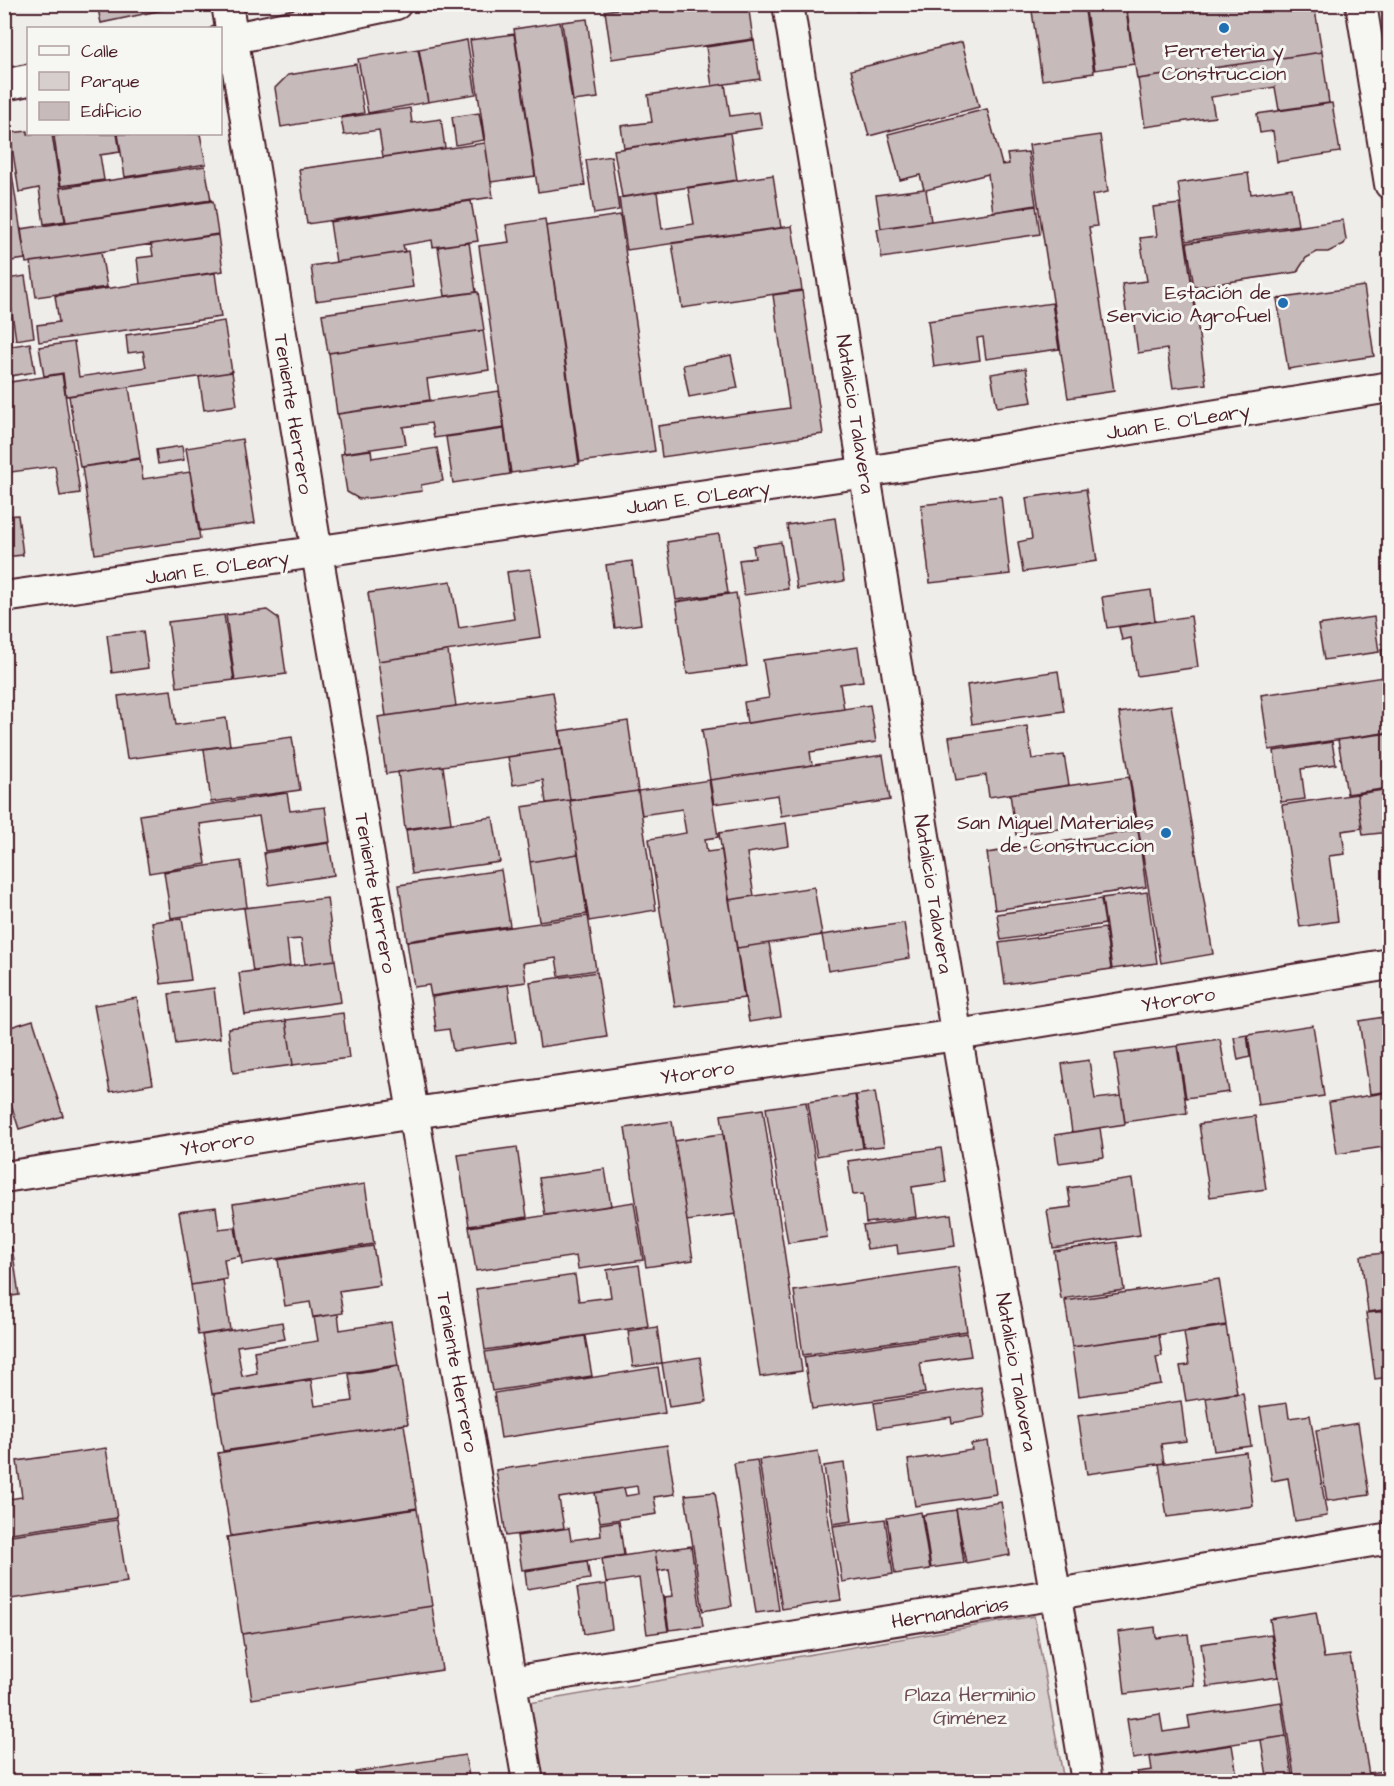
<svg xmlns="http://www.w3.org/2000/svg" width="1394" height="1786" font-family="'Architects Daughter',sans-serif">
<rect width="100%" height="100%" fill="#efedea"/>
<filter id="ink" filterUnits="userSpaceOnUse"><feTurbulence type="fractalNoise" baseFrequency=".0167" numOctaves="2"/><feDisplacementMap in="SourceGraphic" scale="12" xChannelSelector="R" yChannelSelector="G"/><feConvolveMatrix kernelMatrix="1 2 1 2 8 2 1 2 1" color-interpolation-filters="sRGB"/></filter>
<g filter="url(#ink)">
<path fill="#d7cfce" stroke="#90777c" stroke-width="1.5" d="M1034,1616L1064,1781H542L529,1703Z"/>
<path fill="#c6babb" stroke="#4a1f2b" stroke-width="1.5" d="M97,4H177V7L101,23Z
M650,4H748L753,39L612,59L605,11Z
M855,4H898L856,11Z
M1031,4H1084L1094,73L1042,80Z
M1085,4H1125L1134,64L1095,70Z
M1126,4H1314L1322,52L1137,79Z
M587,19L598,98L573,101L562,22Z
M560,22L585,185L538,192L514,29Z
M514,34L535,176L491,182L470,40Z
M467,40L476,94L428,102L419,49Z
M754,40L760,79L712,86L706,47Z
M962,42L979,107L869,136L851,70Z
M418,49L428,102L368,113L358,59Z
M1322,52L1329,103L1279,110L1275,87L1211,97L1215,117L1145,127L1138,79Z
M356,64L364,113L281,127L275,88L288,75Z
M725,84L730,116L759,112L762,128L624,148L621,126L652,122L648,95Z
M1332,103L1340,152L1277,162L1273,131L1260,133L1257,114Z
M410,108L412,123L441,119L445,148L383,157L379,130L344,135L341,118Z
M987,109L1002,165L1009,164L1007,154L1028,152L1036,205L993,212L988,174L926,190L931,221L881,228L876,195L924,189L920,175L900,180L888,134Z
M479,113L484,140L456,145L452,117Z
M28,131V134H52L65,221L44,224L39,188L19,192L10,133Z
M730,133L737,180L622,197L614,150Z
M69,134H117L120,152L100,155L104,180L61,186L54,136Z
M118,134H200L206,164L125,177Z
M1100,135L1108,192L1092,195L1097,226L1089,227L1114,391L1068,398L1029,145Z
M485,143L493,197L307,224L299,169Z
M611,156L619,210L594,214L586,160Z
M205,166L211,200L66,222L60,188Z
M1248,173L1251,194L1292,188L1298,225L1186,241L1178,183Z
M12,174L25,259L4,262V175Z
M773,175L781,228L627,250L619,198L657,192L662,229L694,224L688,188Z
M213,201L218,234L26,263L21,229Z
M471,201L478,241L433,247L432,240L403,245L405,252L336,262L330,222Z
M1180,204L1206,384L1173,388L1167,349L1138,353L1133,317L1127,318L1122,284L1147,281L1140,238L1157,236L1153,207Z
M1036,206L1040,234L882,258L877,229Z
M620,215L655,451L580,462L546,226Z
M545,219L579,464L511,473L479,246L509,242L506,225Z
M1343,220L1346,240L1344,244L1328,252H1317L1306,258L1297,272L1194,287L1187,243Z
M792,226L802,290L682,308L672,243Z
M218,235L223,271L140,284L137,258L153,256L151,244Z
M469,242L476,292L445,296L438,247Z
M408,251L413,287L316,301L311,266Z
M101,252L107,287L36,297L31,262Z
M215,273L221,317L39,342L37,325L59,322L55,296Z
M25,276L34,337L16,340L7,279Z
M1364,286L1374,356L1288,369L1277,299Z
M802,291L823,434L662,457L658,426L789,408L773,295Z
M478,292L484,330L328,353L322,314Z
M4,298L12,346L30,343L35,372L4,377Z
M1052,303L1059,349L986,359L983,337L977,338L980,360L934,367L928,321Z
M224,321L232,372L66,396L63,373L44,376L39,347L74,342L79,377L146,367L143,351L128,353L126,335Z
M483,330L489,370L427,379L430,400L337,414L329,353Z
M731,355L738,388L689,397L683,365Z
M1026,368L1032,402L997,407L991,374Z
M232,372L237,405L204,410L199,377Z
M62,374L80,493L60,496L55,466L4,473V383Z
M129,387L140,458L80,467L69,396Z
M499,391L504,428L434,438L431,423L403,427L406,444L344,453L338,414Z
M504,429L510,474L453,483L446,437Z
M242,439L255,523L200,531L186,448Z
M182,446L184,460L158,464L156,450Z
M437,448L443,481L421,485L422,491L378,497L359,499L347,492L341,454L371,450L372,458Z
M140,459L143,479L190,472L200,539L95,554L82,467Z
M1086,489L1097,561L1023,572L1018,542L1032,539L1026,498Z
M1001,496L1010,574L930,583L921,505Z
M18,515L23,555L4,557V516Z
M835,518L844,581L797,589L787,525Z
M719,534L728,593L676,600L667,542Z
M781,542L788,589L744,595L739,560L755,558L753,546Z
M632,561L641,624L615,628L606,565Z
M530,569L541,637L378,661L368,593L451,581L459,628L514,619L507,572Z
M1151,590L1155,621L1107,628L1102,597Z
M736,593L747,666L687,674L676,602Z
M267,610L278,618L286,674L235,681L226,615Z
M224,615L234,680L177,687L168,622Z
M1191,616L1198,667L1137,676L1131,638L1122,640L1119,627Z
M1374,617L1379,652L1324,660L1318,625Z
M143,631L148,668L112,673L107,635Z
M858,647L863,681L840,684L844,709L747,723L744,702L769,698L763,660Z
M1390,649V675L1385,676L1381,650Z
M448,651L456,706L386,716L378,661Z
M1058,671L1064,711L972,724L967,685Z
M1390,676V732L1269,750L1261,695Z
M171,690L176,725L226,718L230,745L127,759L118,696Z
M553,692L562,749L386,774L378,717Z
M870,705L876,742L810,752L812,765L710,780L702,730Z
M1171,705L1213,954L1161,963L1119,713Z
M628,721L638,791L570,800L560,731Z
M1027,726L1032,759L1064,755L1069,785L989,797L986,775L956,780L949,737Z
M1390,733V788L1347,794L1338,740Z
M292,737L300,790L211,802L204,749Z
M1332,742L1336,764L1301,769L1305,799L1281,802L1274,751Z
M562,749L570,800L546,803L543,780L513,785L508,757Z
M883,755L890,800L781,816L778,795L714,804L710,780Z
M443,766L451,823L405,829L398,772Z
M1129,777L1135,818L1016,835L1010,794Z
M709,780L718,837L705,839L707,852L722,850L744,998L675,1007L649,839L686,833L682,809L642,815L638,791Z
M1390,789V832L1363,835L1357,794Z
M638,791L656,910L589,921L570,801Z
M287,793L290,811L325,807L330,842L265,851L259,816L200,824L206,864L149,873L140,815Z
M1357,794L1362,828L1342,831L1345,854L1329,856L1338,921L1300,927L1282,805Z
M570,800L578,854L530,862L522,807Z
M493,817L500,862L412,874L406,830Z
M786,823L789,846L747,853L754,896L729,900L719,833Z
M1138,830L1146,887L995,910L987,853Z
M329,843L334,875L269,885L264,853Z
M578,854L587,914L539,921L530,862Z
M241,861L247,907L171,918L164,872Z
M501,870L510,926L407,941L399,885Z
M814,887L822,935L737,948L729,900Z
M1147,892L1157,963L1112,969L1102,898Z
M327,898L335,960L305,964L301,939L287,940L290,966L253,972L244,908Z
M1101,899L1105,924L1001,940L997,914Z
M588,916L596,970L559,976L556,958L523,963L526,982L431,996L429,985L414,987L407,942Z
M182,918L191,980L161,984L152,922Z
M904,923L910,958L828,971L822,935Z
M1105,928L1111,969L1005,984L999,943Z
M769,943L781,1017L749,1022L737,948Z
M335,960L341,1002L245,1015L239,973Z
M597,972L607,1037L540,1047L530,982Z
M508,985L516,1042L453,1051L449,1029L436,1031L432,997Z
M214,988L220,1038L176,1044L169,994Z
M137,998L153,1084L110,1092L94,1005Z
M343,1013L349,1058L293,1065L286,1020Z
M1390,1016V1091L1370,1094L1359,1021Z
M33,1020L63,1116L19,1129L4,1082V1046L9,1044L4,1029Z
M286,1021L293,1065L233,1073L228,1028Z
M1313,1025L1324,1096L1258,1105L1248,1035Z
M1247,1035L1250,1057L1238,1060L1234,1037Z
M1220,1039L1229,1092L1186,1098L1178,1045Z
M1177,1046L1187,1113L1125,1122L1115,1054Z
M1089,1060L1095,1099L1121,1096L1125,1124L1072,1132L1062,1064Z
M875,1092L884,1146L864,1148L856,1095Z
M1390,1092V1146L1337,1154L1329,1102Z
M855,1095L863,1148L817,1156L808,1102Z
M806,1102L827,1237L788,1243L766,1108Z
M763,1109L802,1371L760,1377L721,1115Z
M1255,1116L1266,1189L1210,1197L1199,1124Z
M672,1121L693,1260L646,1267L625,1128Z
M1100,1128L1104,1157L1059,1163L1055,1135Z
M720,1134H723L736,1214L687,1221L675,1141Z
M517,1147L527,1217L469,1226L458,1155Z
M1390,1147V1172L1385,1173L1382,1148Z
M941,1148L946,1182L912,1187L916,1217L866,1223L863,1194L853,1195L848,1161Z
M605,1169L611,1206L545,1215L539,1178Z
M1132,1179L1140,1235L1053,1248L1047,1210L1071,1207L1068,1188Z
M365,1184L374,1244L242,1264L233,1204Z
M634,1202L643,1260L578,1269L576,1256L476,1271L469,1227Z
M216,1207L219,1229L235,1227L240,1256L224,1259L227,1279L191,1285L179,1212Z
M951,1214L955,1246L898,1254L897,1245L867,1249L863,1226Z
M1117,1242L1124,1290L1061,1299L1054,1251Z
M373,1246L380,1285L339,1291L343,1313L313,1318L310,1302L285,1306L278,1260Z
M12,1247L19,1295L4,1297V1249Z
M1390,1252V1309L1368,1312L1361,1256Z
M639,1265L648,1326L485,1350L476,1289L575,1275L579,1301L611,1297L607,1270Z
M958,1267L967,1331L803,1355L794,1291Z
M1219,1279L1226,1325L1072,1347L1065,1301Z
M223,1280L230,1330L198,1335L191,1285Z
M1390,1311V1377L1375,1379L1366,1313Z
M338,1314L340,1330L391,1322L398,1365L212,1394L202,1335L282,1322L285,1339L237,1346L242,1376L257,1373L254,1351L318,1341L314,1317Z
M1226,1326L1237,1393L1186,1401L1180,1366L1189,1365L1184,1332Z
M657,1327L662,1363L633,1367L628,1331Z
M967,1333L971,1356L920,1363L925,1393L812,1409L804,1357Z
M1159,1335L1162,1356L1156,1357L1161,1384L1079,1396L1072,1347Z
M585,1336L592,1376L492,1391L485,1352Z
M700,1357L706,1402L669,1407L662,1363Z
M399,1366L408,1424L223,1451L214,1394L311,1380L315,1406L353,1401L349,1374Z
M658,1367L665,1413L501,1438L494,1393Z
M981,1387L985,1417L952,1423L951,1417L878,1428L874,1403Z
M1243,1393L1251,1446L1214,1451L1206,1398Z
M1181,1401L1186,1441L1161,1444L1164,1463L1087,1474L1078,1416Z
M1287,1403L1289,1418L1310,1415L1327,1516L1295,1521L1288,1478L1272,1481L1260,1407Z
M1358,1423L1369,1495L1327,1501L1316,1430Z
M404,1424L417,1508L231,1536L218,1453Z
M988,1441L996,1494L915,1506L908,1460L972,1450L971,1444Z
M667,1445L675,1494L654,1497L657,1514L600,1522L595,1493L624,1488L626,1496L638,1494L637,1486L559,1498L564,1528L506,1536L496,1470Z
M106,1448L117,1518L4,1534V1500L22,1497L17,1461Z
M818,1451L841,1600L782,1609L759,1460Z
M1246,1452L1253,1506L1167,1517L1159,1464Z
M757,1460L779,1610L756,1613L734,1463Z
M844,1463L852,1521L833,1524L824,1466Z
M715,1492L732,1606L703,1611L685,1495Z
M1001,1502L1010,1555L966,1563L956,1509Z
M417,1509L432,1606L242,1634L227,1537Z
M956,1510L964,1563L931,1568L923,1515Z
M921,1512L930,1569L895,1574L887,1518Z
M885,1519L893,1574L842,1582L833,1526Z
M117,1520L127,1582L4,1600V1536Z
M619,1521L624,1555L522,1570L517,1536L569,1528L571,1540L601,1536L600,1524Z
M691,1546L703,1626L669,1630L664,1597L673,1596L669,1569L658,1571L655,1551Z
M655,1551L668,1631L647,1634L639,1578L606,1583L602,1559Z
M587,1561L590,1579L527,1589L525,1571Z
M606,1584L612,1629L584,1634L577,1588Z
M432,1606L442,1670L252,1699L242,1634Z
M1316,1612L1324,1658L1350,1655L1370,1782H1295L1270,1619Z
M1155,1627L1156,1638L1188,1634L1194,1685L1125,1694L1118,1632Z
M1271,1634L1278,1677L1207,1687L1201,1644Z
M1281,1702L1286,1736L1133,1759L1127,1719L1160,1714L1163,1732L1190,1728L1188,1716Z
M1286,1736L1293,1782H1268L1261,1740Z
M1232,1745L1238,1782H1138L1137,1772L1152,1770L1150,1757Z
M465,1755L470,1782H357L355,1772Z
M1390,1770V1782H1370L1369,1773Z
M257,1771L283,1774L282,1782H256Z
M240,1777L241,1782H212V1781Z"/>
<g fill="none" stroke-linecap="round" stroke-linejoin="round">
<g stroke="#4a1f2b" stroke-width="34">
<path id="minor" d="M227,4L317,553L528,1782
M788,4C845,347 899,690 956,1032C998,1282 1047,1531 1087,1782
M1361,4L1390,184
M220,41L396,4
M4,85L28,80
M4,597L866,472L1390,387
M4,1177L414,1113L957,1035L1390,964
M511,1682L1057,1594L1390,1538"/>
</g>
<use href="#minor" stroke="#f6f6f2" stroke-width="30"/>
</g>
</g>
<g fill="#1f6fb2" stroke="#f6f6f2" stroke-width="2">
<circle cx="1224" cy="28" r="6"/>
<circle cx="1283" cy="303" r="6"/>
<circle cx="1166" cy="833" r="6"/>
</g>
<g text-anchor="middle" stroke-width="6" stroke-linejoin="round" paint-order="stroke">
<g font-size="20" fill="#4a1f2b" stroke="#f6f6f2" text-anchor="end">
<text x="1224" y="57" text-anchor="middle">Ferreteria y<tspan x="1224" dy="23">Construccion</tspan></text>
<text x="1271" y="299">Estación de<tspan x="1271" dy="23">Servicio Agrofuel</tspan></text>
<text x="1154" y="829">San Miguel Materiales<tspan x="1154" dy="23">de Construccíon</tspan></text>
</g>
<g font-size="20" fill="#4a1f2b" stroke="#f6f6f2">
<text transform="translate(294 414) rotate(81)" y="7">Teniente Herrero</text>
<text transform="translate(856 414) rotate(81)" y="7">Natalicio Talavera</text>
<text transform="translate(1178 421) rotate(-9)" y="7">Juan E. O'Leary</text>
<text transform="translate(698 497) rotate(-8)" y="7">Juan E. O'Leary</text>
<text transform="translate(217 567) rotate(-8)" y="7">Juan E. O'Leary</text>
<text transform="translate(376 893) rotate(80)" y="7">Teniente Herrero</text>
<text transform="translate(934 894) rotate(81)" y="7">Natalicio Talavera</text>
<text transform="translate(1178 999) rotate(-9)" y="7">Ytororo</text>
<text transform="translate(697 1072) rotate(-8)" y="7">Ytororo</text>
<text transform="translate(217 1143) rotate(-9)" y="7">Ytororo</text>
<text transform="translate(458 1372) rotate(80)" y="7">Teniente Herrero</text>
<text transform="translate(1017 1372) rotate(80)" y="7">Natalicio Talavera</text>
<text transform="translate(950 1612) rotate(-9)" y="7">Hernandarias</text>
</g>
<g font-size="20" fill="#6d4b54" stroke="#f6f6f2">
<text x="970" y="1701">Plaza Herminio<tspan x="970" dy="23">Giménez</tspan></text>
</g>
</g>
<rect width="1394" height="1786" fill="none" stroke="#f6f6f2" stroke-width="24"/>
<rect x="12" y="12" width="1370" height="1762" fill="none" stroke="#4a1f2b" stroke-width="2" filter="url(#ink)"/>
<rect x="27" y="27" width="195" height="108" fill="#f6f6f2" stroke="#b1a0a2" stroke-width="1.5"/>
<rect x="39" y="46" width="30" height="9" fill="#f6f6f2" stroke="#b1a0a2" stroke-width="1.5"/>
<text x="81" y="57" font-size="18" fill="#4a1f2b">Calle</text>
<rect x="39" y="72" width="30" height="18" fill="#d7cfce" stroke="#b1a0a2" stroke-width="1.5"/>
<text x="81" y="87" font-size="18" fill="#4a1f2b">Parque</text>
<rect x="39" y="102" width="30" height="18" fill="#c6babb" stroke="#b1a0a2" stroke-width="1.5"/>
<text x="81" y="117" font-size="18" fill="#4a1f2b">Edificio</text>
</svg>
